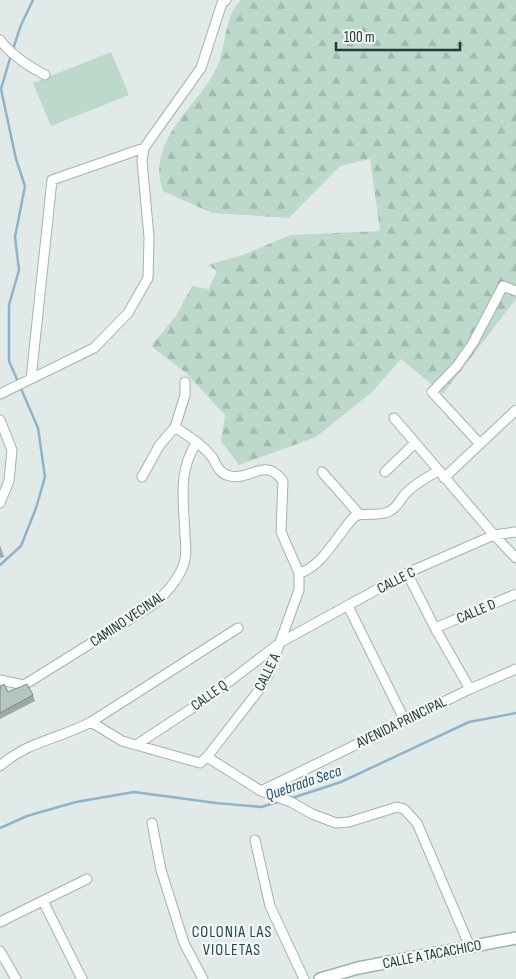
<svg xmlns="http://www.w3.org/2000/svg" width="516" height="979" font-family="'Sofia Sans Condensed',sans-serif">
<defs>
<pattern id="forest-firs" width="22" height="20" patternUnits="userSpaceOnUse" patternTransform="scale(1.25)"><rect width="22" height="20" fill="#bdd9cb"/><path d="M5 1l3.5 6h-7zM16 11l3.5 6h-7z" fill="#a2bbaf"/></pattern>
</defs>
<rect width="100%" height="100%" fill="#e1eae8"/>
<path fill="#bdd9cb" d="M111,52L129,95L51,126L33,83Z"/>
<path fill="url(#forest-firs)" d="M241,0H516V299L443,394L401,359L372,392L316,437L239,465L221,441L225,415L186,373L151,346L176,316L192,286L209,289L217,271L208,265L243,255L290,235L380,231L370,159L340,166L289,218L212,213L163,191C159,181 158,167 161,157C170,121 203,98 218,65C226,46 225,13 241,0Z"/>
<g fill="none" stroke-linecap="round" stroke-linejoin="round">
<path stroke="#8fb4ca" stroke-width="2.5" d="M13,49L21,25L33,0
M0,565L21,546L36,508L45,477L38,428L9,361V305L19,270L15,237L25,186L16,159L1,89L11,55
M289,799L341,782L469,722L516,713
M0,828L27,816L76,802L134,792L216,803L261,807L281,801"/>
<g stroke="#a5b1b0" stroke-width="11">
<path id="street" d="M0,40C12,56 28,66 45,75
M31,379L52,180L144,148
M0,394L94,348L128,313L148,278L149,237L142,161L144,148L201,68L222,3L226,0
M394,418L494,535L516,558
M0,420L12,450L9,481L0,503
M480,444L432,392L457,366L473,343L503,286L516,291
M322,472L359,514
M385,472L415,443
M142,477L159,446L175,427L185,395V382
M444,478L516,410
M299,573C322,568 338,533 355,516C366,512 379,517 390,511C398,507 400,499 406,493C415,484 427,477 438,471
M407,573L435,628L470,689
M348,606L405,721
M435,628L516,594
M0,680L24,685L154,604C165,594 175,584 181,571C187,560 186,548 185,536C184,503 177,471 197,442
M91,722L238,628
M136,745L209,697L281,642L407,573L494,535L516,532
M207,757L261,791L291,802L312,814L336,823L349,822L397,807L404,809L417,823L470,947
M0,766C28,741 59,739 91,722L122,741L200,763L207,757L262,686L268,675L299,590V573L281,532L283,481C264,456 251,481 230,476C219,474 217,465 212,457C202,444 188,436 175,427
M261,791L470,689L516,669
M152,823L161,870L184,943L203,979
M255,840L270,906L304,979
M43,901L82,979
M0,922L87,879
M0,951L16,979"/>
</g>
<g stroke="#9fb2af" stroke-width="14">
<path id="secondary" d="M320,979L358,968L516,938"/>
</g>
<use href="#street" stroke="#fff" stroke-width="9"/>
<use href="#secondary" stroke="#fff" stroke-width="11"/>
</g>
<path fill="#9da9a7" d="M0,545L4,557L0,558Z
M0,687L8,692L33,695L35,701L0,719Z"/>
<path fill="#b7c5c2" stroke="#808a88" d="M4,684L8,692L27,684L33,695L0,713V687Z"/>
<g text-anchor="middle" stroke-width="4.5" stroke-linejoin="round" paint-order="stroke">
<g font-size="15" fill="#243938" stroke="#f2f7f6">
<text transform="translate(396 580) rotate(-27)" y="5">CALLE C</text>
<text transform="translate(476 611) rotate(-23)" y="5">CALLE D</text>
<text transform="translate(127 619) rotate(-34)" y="5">CAMINO VECINAL</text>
<text transform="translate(267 672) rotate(-64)" y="5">CALLE A</text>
<text transform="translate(209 695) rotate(-36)" y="5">CALLE Q</text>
<text transform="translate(401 722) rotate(-26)" y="5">AVENIDA PRINCIPAL</text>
<text transform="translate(432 954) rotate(-11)" y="5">CALLE A TACACHICO</text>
</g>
<g font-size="16" font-style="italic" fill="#24526f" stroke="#f2f7f6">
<text transform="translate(303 782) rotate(-19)" y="6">Quebrada Seca</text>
</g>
<g font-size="16" letter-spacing="1" fill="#224948" stroke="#f2f7f6">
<text x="232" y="937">COLONIA LAS<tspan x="232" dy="18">VIOLETAS</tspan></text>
</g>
</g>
<path d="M336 42v8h124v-8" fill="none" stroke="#243938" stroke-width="2.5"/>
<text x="344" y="42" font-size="15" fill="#243938" stroke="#f2f7f6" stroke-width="4" paint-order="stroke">100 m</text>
</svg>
